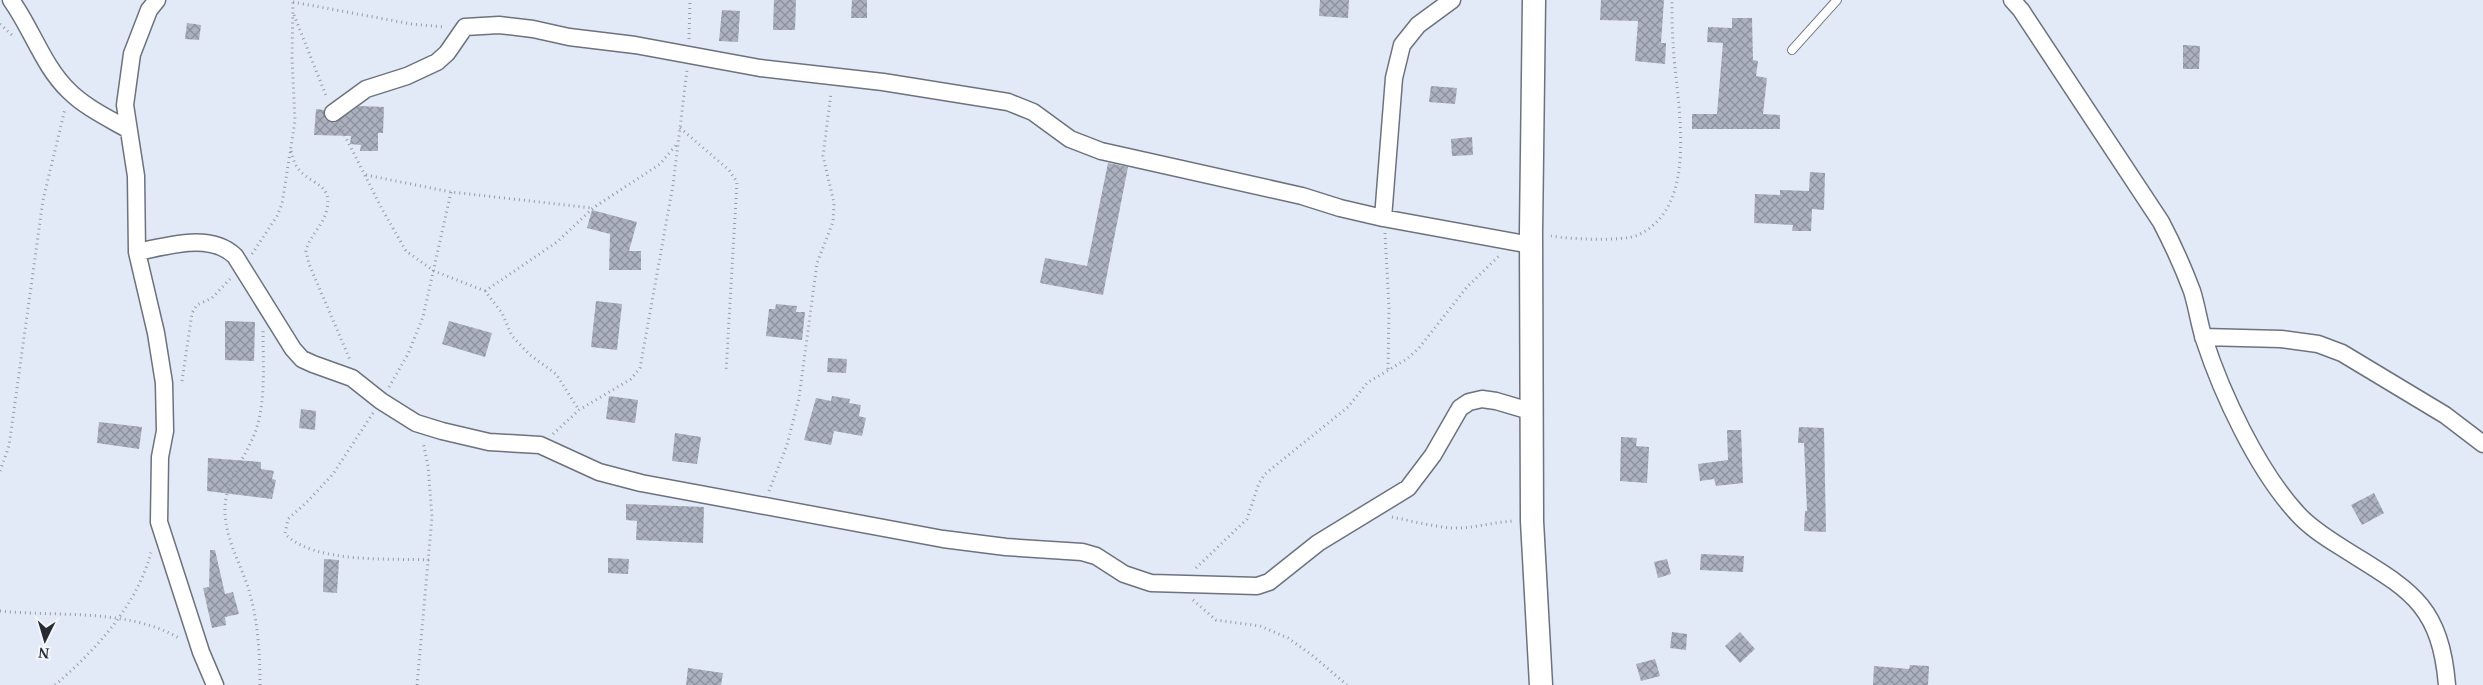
<svg xmlns="http://www.w3.org/2000/svg" width="2483" height="685" font-family="'Noto Serif',serif">
<defs>
<pattern id="building-cross-hatch" width="8" height="8" patternUnits="userSpaceOnUse" patternTransform="scale(1.25)"><rect width="8" height="8" fill="#abb1be"/><path d="M0 0l8 8M0 8l8-8" fill="none" stroke="#8b909b"/></pattern>
</defs>
<rect width="100%" height="100%" fill="#e2e9f7"/>
<path fill="url(#building-cross-hatch)" d="M774,0H796L795,30H773Z
M852,0H867V18H851Z
M1320,0H1349L1348,18L1319,16Z
M1601,0H1664L1661,43H1666L1665,64L1635,61L1638,21L1600,20Z
M722,10L740,11L738,42L719,41Z
M1732,18H1752L1753,60L1758,61L1756,76L1767,78L1763,114L1780,115V129H1692V114H1717L1723,43L1707,42L1708,27L1732,28Z
M187,23L201,25L199,40L185,39Z
M2183,45L2200,46L2199,69H2183Z
M1431,86L1457,88L1455,104L1429,102Z
M359,106L384,107L383,133H378V151H360L361,145L350,144L351,136L314,135L316,109L324,110L325,119L334,123Z
M1472,137L1473,155L1452,156L1451,139Z
M1108,163L1128,167L1103,295L1040,283L1045,258L1087,266Z
M1810,172L1825,173L1824,210L1812,209L1811,231H1792L1793,225L1754,223L1755,194L1780,195V190L1809,191Z
M592,210L637,222L629,251H641V270H609L610,234L587,228Z
M596,301L622,304L617,350L591,347Z
M776,304L797,306L796,312H805L802,340L766,336L769,309H775Z
M225,321L255,322L254,361L225,360Z
M449,321L492,333L485,357L442,344Z
M828,358L847,359L846,373L827,372Z
M609,396L638,400L635,423L606,419Z
M832,396L850,399L849,403L861,405L859,416L866,418L862,436L834,431L831,445L804,440L816,398L831,401Z
M301,409L316,411L315,430L299,428Z
M99,422L142,427L139,449L97,443Z
M1799,427L1824,428L1826,532L1804,531L1805,511H1807L1804,443H1798Z
M1727,430H1741L1743,483L1716,486L1714,479L1700,481L1698,464L1728,460Z
M675,433L701,437L697,464L672,461Z
M1621,437L1637,438L1636,446L1649,447L1647,483L1620,481Z
M208,458L261,462V469L274,471L272,479L276,480L272,499L207,491Z
M2374,493L2384,513L2362,525L2351,505Z
M626,504L704,507L703,543L636,540L637,521L626,520Z
M210,550H215L225,594L233,592L239,614L225,617L226,625L212,628L203,588L209,587Z
M1701,554L1744,556L1743,572L1700,570Z
M608,558L629,559L628,574L608,573Z
M324,559L339,560L337,593L323,592Z
M1667,559L1671,574L1658,578L1654,562Z
M1672,632L1687,634L1686,650L1670,648Z
M1740,632L1755,649L1740,663L1725,646Z
M1655,659L1660,676L1641,681L1636,664Z
M1910,665L1929,666L1928,685H1873L1874,666L1909,669Z
M688,668L723,673L721,685H686Z"/>
<g fill="none" stroke-linecap="round" stroke-linejoin="round">
<g stroke="#6c727e" stroke-width="10">
<path id="lane" d="M1792,50L1837,0"/>
</g>
<g stroke="#6c727e" stroke-width="19">
<path id="street" d="M11,0C32,29 43,66 69,91C85,107 108,118 127,129
M157,0L149,10L132,54L125,105L136,176L137,252L156,333L164,383L165,431L160,457L159,522L201,652L215,685
M2012,0L2021,10L2161,222C2173,245 2183,267 2192,291C2197,307 2199,323 2204,339C2222,394 2257,469 2296,512C2308,526 2325,537 2341,547C2405,588 2440,600 2447,685
M333,113L366,89L407,76L437,62L447,53L465,27L499,25L533,29L569,37L635,45L760,68L883,82L1008,102L1033,112L1070,139L1101,151L1302,196L1340,208L1383,218L1531,245
M1383,218L1394,78L1402,45L1418,25L1452,0
M137,252C168,246 210,232 235,256L293,349L302,359L313,364L352,378L381,401L416,423L442,431L489,442L540,445L599,472L641,483L943,539L1006,547L1082,552L1096,556L1124,574L1151,583L1257,586L1269,582L1318,543L1408,488L1433,455L1460,408L1469,402L1482,399L1496,401L1533,412
M2203,337L2281,339L2318,344L2342,353L2445,415L2483,444"/>
</g>
<g stroke="#6c727e" stroke-width="25">
<path id="secondary" d="M1534,0L1531,232L1532,521L1541,685"/>
</g>
<path stroke="#979ca6" stroke-width="3" stroke-dasharray="1 4" stroke-linecap="butt" d="M293,2L411,24L445,27
M294,15L327,98
M0,24L13,36
M689,39L690,0
M340,126L382,209L406,251L434,271L485,291L502,313L512,336L530,355L556,374L579,410
M680,128L729,170L737,182L726,372
M291,151C293,159 295,166 301,172C314,185 332,185 327,209C324,225 309,236 306,251L309,264L350,360
M366,175L451,192L592,208
M1385,233L1389,308L1388,369
M1551,236C1569,239 1622,242 1638,235C1703,205 1675,97 1673,42C1672,28 1672,14 1672,0
M252,254L277,216L282,204L295,121L292,58L293,0
M485,291L557,242L593,208L660,164L677,144
M182,381L192,313L197,305L212,298L230,279
M389,387L408,354L423,317L451,192
M373,413L333,474L308,501L288,519L285,534C315,564 389,558 430,560
M553,434L579,410L631,379L640,368L673,185L687,70
M0,471L9,446L43,200L65,109
M769,491L787,445L799,398L817,263L833,222L834,203L823,156L831,93
M1392,517C1411,521 1431,526 1451,528C1472,529 1493,522 1514,521
M1196,568L1247,519L1259,483L1265,474L1348,407L1367,383L1407,359L1419,348L1467,287L1500,255
M1193,600L1216,620L1260,626L1288,638L1312,655L1347,685
M0,611C58,617 126,608 179,638
M55,685C96,650 138,604 151,552
M260,685C260,655 258,623 250,594C242,565 224,539 225,507C226,479 247,456 256,430C266,400 263,362 263,331
M417,685L432,517L428,466L423,442"/>
<use href="#lane" stroke="#fff" stroke-width="8"/>
<use href="#street" stroke="#fff" stroke-width="16"/>
<use href="#secondary" stroke="#fff" stroke-width="22"/>
</g>
<g transform="translate(45 640) rotate(185)" stroke="#f2f6fe" stroke-width="4" paint-order="stroke">
<path d="M0-4L9 19L0 12L-9 19Z" fill="#292b31"/>
<text y="-8" font-size="14" font-weight="bold" text-anchor="middle" fill="#292b31">N</text>
</g>
</svg>
